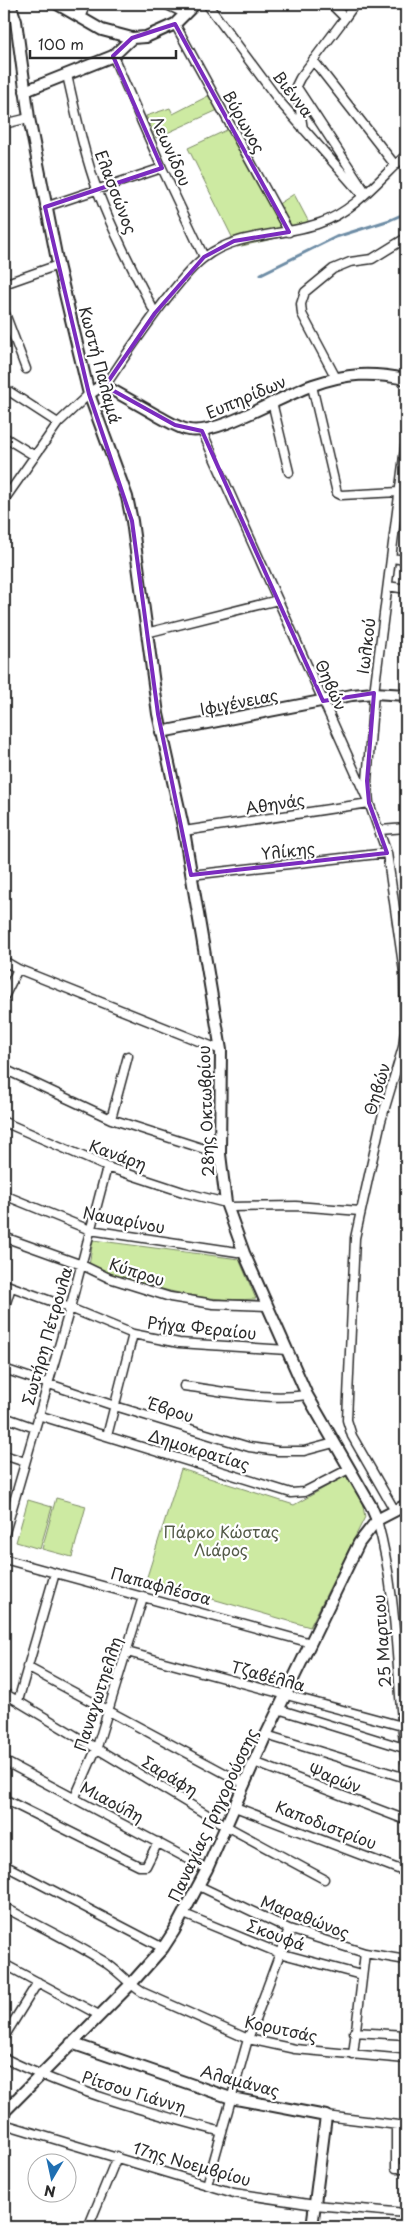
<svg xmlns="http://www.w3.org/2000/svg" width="410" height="2231" font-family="'Playpen Sans',sans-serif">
<rect width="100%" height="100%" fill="#fff"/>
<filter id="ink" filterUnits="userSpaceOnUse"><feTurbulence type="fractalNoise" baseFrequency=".02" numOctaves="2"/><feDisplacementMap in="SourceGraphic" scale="10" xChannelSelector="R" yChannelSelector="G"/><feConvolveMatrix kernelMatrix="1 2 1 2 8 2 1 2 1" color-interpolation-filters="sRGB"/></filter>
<g filter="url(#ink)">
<path fill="#cdeaa2" stroke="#7c8a66" d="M210,95L218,110L156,138L146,116L170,108L173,114Z
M229,129L274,207L294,194L313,230L237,247L188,148Z
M93,1240L239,1259L256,1299C195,1303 145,1285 89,1266Z
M181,1469L294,1505L347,1475L361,1496L365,1517L310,1627L146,1580Z
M56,1498L86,1506L72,1557L42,1549Z
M28,1500L52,1507L40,1549L16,1542Z"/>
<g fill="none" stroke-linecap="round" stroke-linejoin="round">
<path stroke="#6e8da6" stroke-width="3" d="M261,274L336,237L390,220L406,213"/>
<g stroke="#2b2b2b" stroke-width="11">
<path id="minor" d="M165,4L186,14
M207,4L280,102L363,196
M331,4L345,18L355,4
M80,17L86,4
M345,18L300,78L296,86L366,193
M175,24L289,232
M113,56L162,168L204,257
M313,60L395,165
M67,75C76,114 84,154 98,192C114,234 135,274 155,313
M297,91L303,129
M4,124L29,118
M45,207L162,168
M4,284L58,265
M4,311L26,369
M336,378L302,314L301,304L305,292L333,269L350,262L372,259L406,238
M105,386C126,355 147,323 171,293C181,281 192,266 205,257C238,232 282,237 320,223C355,211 379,179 406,155
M312,386L337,493L341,495L399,492
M4,388L58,423
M272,402L289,472
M202,431L369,803L387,853L404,972L405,1030L403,1047L381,1121L355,1238L347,1420L352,1436L395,1511
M4,437L35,456
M4,500L58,423L89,394
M392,558L406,560
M388,586L406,589
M146,633L278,600
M380,830L406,828
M184,831L369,803L367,781L374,693L406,440
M191,875L387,853
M4,961L18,969L221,1050
M4,997L18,969
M4,1069L111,1119L220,1154
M111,1119L128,1056
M4,1122L107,1167L183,1192L226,1203
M4,1195L90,1230L244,1253
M228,1207L296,1206L360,1211
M4,1237L82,1265L109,1278L170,1297L213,1304L267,1306
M4,1284L70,1308L133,1334L179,1343L287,1350
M4,1309L11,1287
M4,1369L115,1406L249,1447L278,1451H304L334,1443
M184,1386C224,1391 266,1401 307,1395
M38,1415L291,1493L304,1492L349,1469
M4,1417L35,1428
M107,1436L133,1334
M4,1455L25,1462
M377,1520C399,1599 396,1681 406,1762
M4,1536L70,1308L107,1167
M4,1559L311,1643
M127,1652L402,1726
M27,1667L245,1784
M4,1693L226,1826L324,1879
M18,1701L55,1573
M278,1709L404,1748
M266,1735L406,1778
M4,1761L207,1869
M254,1762L406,1820
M75,1797L97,1747L143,1597
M4,1799L139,1866H146L158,1842
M235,1807L406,1872
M4,1865L163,1948
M199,1886L289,1929L365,1953L406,1960
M4,1907C37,1925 71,1941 103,1961C119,1971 127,1983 142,1992L248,2039L295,2049L406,2059
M184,1914L279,1953L361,1975
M4,1964L99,2015
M354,2032L406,2035
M4,2037L38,1982
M353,2055L365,1953
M4,2058C73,2092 148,2112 222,2132
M326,2116L406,2126
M4,2124L234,2193L315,2205L406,2213
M396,2125V2168H406
M207,2185L248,2039L289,1929
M99,2227L89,2225L117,2157
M405,2227L406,2213"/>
</g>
<g stroke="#2b2b2b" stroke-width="14">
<path id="tertiary" d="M10,4L16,21L29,118L58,265L89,394L127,497L132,521L158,714L184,831L221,1050L220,1154L226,1203L244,1253L307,1395L371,1506L377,1520
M57,4L102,30L132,38
M25,91L113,56L132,38L146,37L175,24L195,4
M89,394L98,388L105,386C123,396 141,406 158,416C168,421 178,428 189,430C216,436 283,395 313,385C347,373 371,372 406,379
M161,732L352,695L374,693L406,695
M71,2043L231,2098L326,2116L312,2227
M4,2112L130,1985L163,1948L174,1931L207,1869L266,1735L359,1543L377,1520L406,1505"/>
</g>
<use href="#minor" stroke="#fff" stroke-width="8"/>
<use href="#tertiary" stroke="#fff" stroke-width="10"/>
</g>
</g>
<path fill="none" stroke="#7b2cbf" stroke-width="4" stroke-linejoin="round" d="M175,24L289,232L234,241L204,257L155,313L105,386L175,425L202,431L323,701L374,693L367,781L369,803L387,853L191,875L158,714L132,521L89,394L45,207L162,168L113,56L132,38Z"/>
<g text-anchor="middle" stroke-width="4.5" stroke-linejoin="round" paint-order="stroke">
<g font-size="16" fill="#2b2b2b" stroke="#fff">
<text transform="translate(293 94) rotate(52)" y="6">Βιέννα</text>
<text transform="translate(244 122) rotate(61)" y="6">Βύρωνος</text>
<text transform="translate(171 151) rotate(66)" y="6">Λεωνίδου</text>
<text transform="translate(116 192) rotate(69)" y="6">Ελασσώνος</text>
<text transform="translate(100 365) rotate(75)" y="6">Κωστή Παλαμά</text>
<text transform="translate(246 397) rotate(-23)" y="6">Ευπηρίδων</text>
<text transform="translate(366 646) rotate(-83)" y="6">Ιωλκού</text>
<text transform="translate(331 685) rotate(66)" y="6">Θηβών</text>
<text transform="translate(239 702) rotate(-11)" y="6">Ιφιγένειας</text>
<text transform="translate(275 804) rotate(-9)" y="6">Αθηνάς</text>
<text transform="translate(288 851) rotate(-6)" y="6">Υλίκης</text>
<text transform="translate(377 1089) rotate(-73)" y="6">Θηβών</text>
<text transform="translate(206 1111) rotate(-92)" y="6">28ης Οκτωβρίου</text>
<text transform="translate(118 1155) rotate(20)" y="6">Κανάρη</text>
<text transform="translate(124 1220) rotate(11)" y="6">Ναυαρίνου</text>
<text transform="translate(137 1272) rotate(18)" y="6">Κύπρου</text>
<text transform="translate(202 1328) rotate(6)" y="6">Ρήγα Φεραίου</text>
<text transform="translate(47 1336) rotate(-74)" y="6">Σωτήρη Πέτρουλα</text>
<text transform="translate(171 1410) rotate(18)" y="6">Έβρου</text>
<text transform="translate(199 1450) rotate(17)" y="6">Δημοκρατίας</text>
<text transform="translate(161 1586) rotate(15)" y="6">Παπαφλέσσα</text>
<text transform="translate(382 1641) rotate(-94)" y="6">25 Μαρτιου</text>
<text transform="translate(268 1676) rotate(15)" y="6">Τζαβέλλα</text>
<text transform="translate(98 1694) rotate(-72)" y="6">Παναγωτηελλη</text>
<text transform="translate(170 1776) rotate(31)" y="6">Σαράφη</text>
<text transform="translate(335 1778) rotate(21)" y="6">Ψαρών</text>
<text transform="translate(112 1802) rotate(28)" y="6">Μιαούλη</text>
<text transform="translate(213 1815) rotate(-65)" y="6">Παναγίας Γρηγορούσσης</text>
<text transform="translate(326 1825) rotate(21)" y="6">Καποδιστρίου</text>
<text transform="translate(305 1917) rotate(21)" y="6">Μαραθώνος</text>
<text transform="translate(276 1935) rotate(20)" y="6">Σκουφά</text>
<text transform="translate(281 2029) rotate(12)" y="6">Κορυτσάς</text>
<text transform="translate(240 2081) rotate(15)" y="6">Αλαμάνας</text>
<text transform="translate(134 2092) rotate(17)" y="6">Ρίτσου Γιάννη</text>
<text transform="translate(192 2164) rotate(16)" y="6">17ης Νοεμβρίου</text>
</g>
<g font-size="16" fill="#545b49" stroke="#fff">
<text x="221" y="1538">Πάρκο Κώστας<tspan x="221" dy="18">Λιάρος</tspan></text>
</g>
</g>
<rect width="410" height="2231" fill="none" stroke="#fff" stroke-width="20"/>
<rect x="10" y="10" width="390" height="2211" fill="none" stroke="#2b2b2b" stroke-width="2" filter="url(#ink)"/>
<g transform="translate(52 2178) rotate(189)"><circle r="24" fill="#ffffff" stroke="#aaaaaa"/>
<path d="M0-4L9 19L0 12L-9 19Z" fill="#1f6fb2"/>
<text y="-8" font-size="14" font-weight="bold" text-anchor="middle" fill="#2b2b2b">N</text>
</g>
<path d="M30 50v8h146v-8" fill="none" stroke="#2b2b2b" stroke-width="2.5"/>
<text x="38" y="50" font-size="15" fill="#2b2b2b" stroke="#ffffff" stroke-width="4" paint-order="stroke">100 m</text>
</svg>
